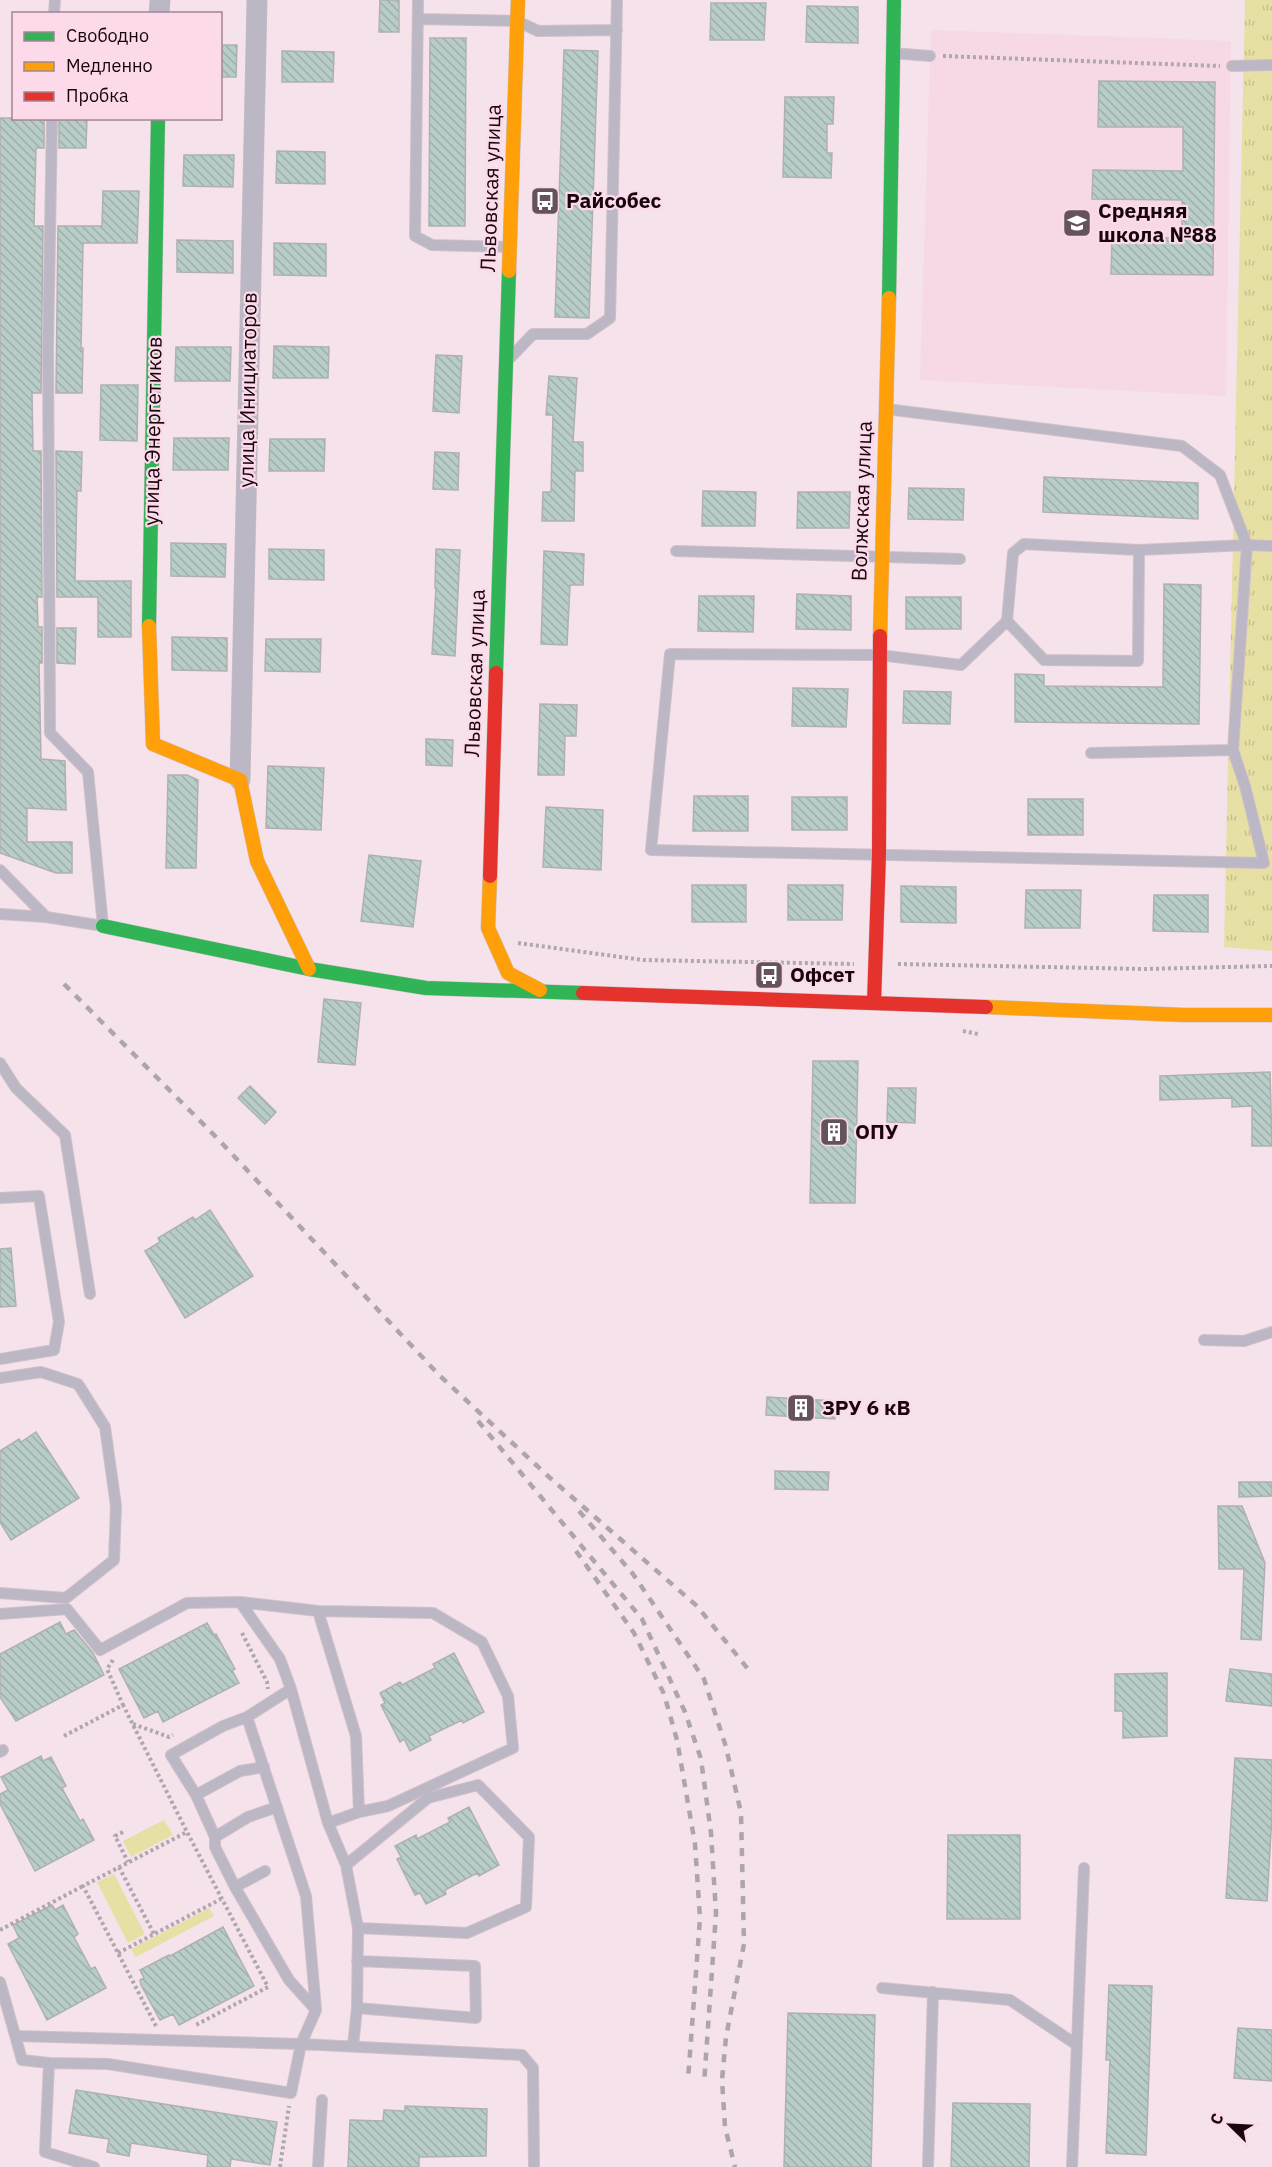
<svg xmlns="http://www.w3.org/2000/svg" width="1272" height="2167" font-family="'IBM Plex Sans',sans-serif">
<defs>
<pattern id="grass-tufts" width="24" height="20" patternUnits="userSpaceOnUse" patternTransform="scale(1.5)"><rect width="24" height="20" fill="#e7e0a5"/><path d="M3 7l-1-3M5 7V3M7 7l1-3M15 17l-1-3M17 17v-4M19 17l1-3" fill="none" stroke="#c5bf8d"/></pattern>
<pattern id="building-back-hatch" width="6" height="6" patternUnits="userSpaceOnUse" patternTransform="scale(1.5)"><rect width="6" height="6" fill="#b8cdc7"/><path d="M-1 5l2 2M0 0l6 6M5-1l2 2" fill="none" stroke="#9dafaa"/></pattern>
</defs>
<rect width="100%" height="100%" fill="#f5e2ea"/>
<path fill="#f7d9e6" d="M931,30L1231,41L1226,396L920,380Z"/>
<path fill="url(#grass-tufts)" d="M1245,0H1272V951L1224,947Z"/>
<path fill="#e7e0a5" d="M164,1820L173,1835L131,1857L123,1841Z
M114,1874L145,1934L128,1943L97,1882Z
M209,1908L214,1916L136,1957L131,1949Z"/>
<path fill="url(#building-back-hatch)" stroke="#aeb1b1" stroke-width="1.5" d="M380,0H399V32H379Z
M711,3H766L764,40H710Z
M807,6L858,7V43L806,42Z
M430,38H466L465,226H429Z
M220,45H237L236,77H220Z
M564,50L598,51L589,318L555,317Z
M282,51L334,52L333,82H282Z
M1099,81L1215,82L1213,275L1111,274L1112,237L1182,238V200L1092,199L1093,170L1183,171V127H1098Z
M785,97H834L833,124H827V153H832L831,178L783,177Z
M0,118H44V148H36L34,226H43L41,393H32L33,451H41L42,597H37L38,627H42V663H39L41,759L65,761L66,810L27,808V842H72V873H56L0,853Z
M59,118H87L86,148H59Z
M277,151L325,152V184L276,183Z
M184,155H234L233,187L183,186Z
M103,191H139L137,243H83L81,348H83L82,393H56L58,226H102Z
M177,240L233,241V273L177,272Z
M274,243L326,244V276L274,275Z
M274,346L329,347L328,378H273Z
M176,347H231L230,381H175Z
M436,355L462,356L459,413L433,411Z
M549,376L577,378L573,442H583V471H575L574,521H542L543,492H551L553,415H546Z
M101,385H138L137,441L100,440Z
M174,438H229L228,470H173Z
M270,439H325L324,471H269Z
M56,451L82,452L81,491H77L75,581H131V637H98V597H57Z
M435,452L459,453L458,490L433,489Z
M1044,477L1198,483V519L1043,512Z
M909,488L964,489L963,520L908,519Z
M703,491L756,492L755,526H702Z
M798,492H850L849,528H797Z
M171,543L226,544L225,577L171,576Z
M269,549L324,550V580L269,579Z
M436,549L460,550L455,656L432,654L436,588H435Z
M544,551L584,554L583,585H570L567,645L541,644Z
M1164,584L1201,585L1199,724L1015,722V674L1044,675V686L1163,687Z
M797,594L851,596V630L796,629Z
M699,596H754L753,632L698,631Z
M906,597H961V629H906Z
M57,628H76L75,664L57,663Z
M172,637L227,638V671L172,670Z
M266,639H321L320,672L265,671Z
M793,688L848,689L846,727L792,726Z
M904,691L951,692L950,724L903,723Z
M540,704L577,705L576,736H565L564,775H538Z
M426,739L453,740L452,766L426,765Z
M268,766L324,768L321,830L266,828Z
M168,775H187L198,780L196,868H166Z
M694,796H748V831H693Z
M792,797H847V830H792Z
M1028,799H1083V835H1028Z
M546,807L603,810L601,870L543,867Z
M369,855L421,861L413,927L361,921Z
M692,885H746V922H692Z
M788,885H843L842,920H788Z
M901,886L956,887V923L901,922Z
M1026,890H1081L1080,928H1025Z
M1154,895H1208V932L1153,931Z
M324,999L361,1003L355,1065L318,1062Z
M813,1061H858L855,1203H810Z
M1270,1072L1272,1146H1252V1106L1232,1107V1098L1160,1100V1076Z
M250,1086L276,1112L265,1124L238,1098Z
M888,1088H916L915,1123L887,1122Z
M210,1210L253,1276L185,1318L145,1251L160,1242L158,1238L193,1217L195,1220Z
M11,1248L16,1306L0,1307V1249Z
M767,1397L835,1401V1419L766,1415Z
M36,1432L79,1498L11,1540L0,1522V1451L19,1439L21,1442Z
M775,1471L829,1472L828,1490L775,1489Z
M1239,1482H1272V1496L1239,1497Z
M1218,1506H1242L1265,1563L1261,1640L1241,1639L1244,1569H1219Z
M60,1622L66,1634L74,1630L93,1653L104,1675L16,1721L0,1697V1654Z
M207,1623L214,1635L216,1634L235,1669L232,1670L239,1683L163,1722L158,1711L144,1718L119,1669Z
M454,1653L484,1712L463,1723L462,1720L429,1736L431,1740L410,1751L404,1739L400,1742L381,1705L385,1703L380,1693L400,1682L402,1685L435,1668L433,1664Z
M1230,1669L1272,1674V1706L1226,1701Z
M1167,1673V1736L1123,1738V1711H1115V1674Z
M41,1756L43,1761L51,1757L66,1786L62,1788L80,1821L83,1819L94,1840L35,1871L0,1804V1794L8,1790L1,1777Z
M1235,1758L1272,1760V1815L1267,1901L1226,1898Z
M469,1807L499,1865L479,1876L477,1873L445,1890L446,1894L426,1904L420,1893L415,1895L397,1859L401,1857L395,1846L416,1835L417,1839L450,1822L448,1818Z
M948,1835H1020V1919H947Z
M52,1905L55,1910L63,1905L78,1934L74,1937L91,1969L95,1967L106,1988L47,2020L8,1944L19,1938L13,1925Z
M223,1927L254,1986L179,2025L173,2014L160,2020L141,1985L140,1980L144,1978L140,1970L169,1955L170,1956Z
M1109,1985L1152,1986L1146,2155L1106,2153L1110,2060H1106Z
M788,2013L875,2015L871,2167H784Z
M1238,2028L1272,2030V2081L1234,2078Z
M76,2090L277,2122L270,2165L231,2159L230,2167H207L208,2155L131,2143L129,2156L107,2152L109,2139L69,2133Z
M953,2103L1030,2104L1029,2167H951Z
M405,2106L487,2109L486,2156L419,2157V2167H348L350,2120L383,2121L384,2110L405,2111Z"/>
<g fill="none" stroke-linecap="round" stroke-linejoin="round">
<g stroke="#d0c0c8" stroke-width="12">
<path id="lane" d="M418,0L415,236L432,245L510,247
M54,14L55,0
M418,19L517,21L538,31L617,30
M892,53L930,56
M1232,66L1272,65
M511,357L533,334H587L610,318L617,0
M886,409L1182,446L1220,475L1247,545L1139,550L1024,544L1013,553L1007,621L961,665L879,655L670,654L651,850L1264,863L1245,786L1233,750L1247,545L1272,546
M676,551L960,559
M1007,621L1044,660L1138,661L1139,550
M1091,753L1233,750
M0,870L46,917
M0,914L46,917L103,926L88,772L50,733L48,347L52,118
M0,1063L16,1088L65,1135L90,1294
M0,1198L39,1196L59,1322L54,1350L0,1359
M1204,1340L1244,1341L1272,1332
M0,1378L41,1372L78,1384L105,1427L116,1506L114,1560L66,1598L0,1593
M240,1602L318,1611L433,1613L482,1642L508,1696L513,1748L388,1806L359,1812L356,1736L318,1611
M0,1614L67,1609L100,1650L187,1603L240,1602L280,1659L291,1689L247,1717L223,1726L171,1755L196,1795
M291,1689L328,1823L346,1865L358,1928L357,2008L353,2046
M0,1752L3,1750
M328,1823L359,1812
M215,1837L196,1795L240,1771L264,1767
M346,1865L428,1798L478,1785L529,1837L526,1907L467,1933L358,1928
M265,1871L235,1887L289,1980L316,2010
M235,1887L215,1847V1837L248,1817L277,1807
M0,1982L22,2060L49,2063
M882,1988L1010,2000L1077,2045
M357,2008L476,2018L475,1966L357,1961
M17,2036L301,2044L522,2055L533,2068L534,2167
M94,2167L45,2152L49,2063L108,2064L291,2093L301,2044L316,2010L306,1896L247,1717
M318,2167L322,2100
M928,2167L933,1992
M1072,2167L1084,1868"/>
</g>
<g stroke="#d0c0c8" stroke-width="21">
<path id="street" d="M159,14L160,0
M240,780L257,0"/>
</g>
<g stroke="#d0c0c8" stroke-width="15">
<path id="fast" d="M889,298L894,0
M149,626L158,118
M496,673L509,271
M103,926L309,969L426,988L583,993"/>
</g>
<g stroke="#d0c0c8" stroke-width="15">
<path id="slow" d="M509,271L518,0
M149,626L153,744L240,780L257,861L309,969
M880,636L889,298
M490,876L488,928L508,973L540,990
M986,1007L1184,1015H1272"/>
</g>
<g stroke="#d0c0c8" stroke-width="15">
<path id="jam" d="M490,876L496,673
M583,993L986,1007
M874,1003L879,854L880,636"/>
</g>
<path stroke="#aea6b1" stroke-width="4" stroke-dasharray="3 3" stroke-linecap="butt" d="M943,56L1220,66
M518,943L643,960L854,964
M898,964L1143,969L1272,966
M963,1031L978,1034
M242,1633L267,1682L268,1689
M113,1660L107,1669L123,1705
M133,1724L169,1737L173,1735
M64,1736L123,1705L187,1832
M123,1832L115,1836L128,1862
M119,1867L154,1934
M0,1930L83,1886
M118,1953L221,1899
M156,2026L83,1886L187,1832L268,1987L194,2026
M280,2167L289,2106"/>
<use href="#lane" stroke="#bbb7c5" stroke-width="10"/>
<use href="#street" stroke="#bbb7c5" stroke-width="20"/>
<use href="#fast" stroke="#30b455" stroke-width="14"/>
<use href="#slow" stroke="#ff9f0a" stroke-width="14"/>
<use href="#jam" stroke="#e5322d" stroke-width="14"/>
<path stroke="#aca4ae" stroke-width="4.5" stroke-dasharray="8 8" stroke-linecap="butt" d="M64,984L217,1138L439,1375L549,1477L697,1606L748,1669
M478,1421L642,1619L685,1712L701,1759L711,1833L716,1913L704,2084
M579,1511L633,1574L704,1679L726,1747L741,1813L744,1944L726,2037L722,2080L725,2127L735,2167
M576,1551L634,1633L664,1694L677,1740L695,1844L700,1918L688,2080"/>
</g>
<defs>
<g id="bus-square" transform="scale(1.5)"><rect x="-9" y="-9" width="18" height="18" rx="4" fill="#65535c" stroke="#fddae9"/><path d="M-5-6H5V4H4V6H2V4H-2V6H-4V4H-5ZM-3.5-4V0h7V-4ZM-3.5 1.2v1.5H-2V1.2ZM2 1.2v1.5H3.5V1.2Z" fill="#fff"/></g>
<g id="school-square" transform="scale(1.5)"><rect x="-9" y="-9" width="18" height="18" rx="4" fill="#65535c" stroke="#fddae9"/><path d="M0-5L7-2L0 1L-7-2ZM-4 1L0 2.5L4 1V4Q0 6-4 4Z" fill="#fff"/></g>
<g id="building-square" transform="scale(1.5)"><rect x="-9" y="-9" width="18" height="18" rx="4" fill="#65535c" stroke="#fddae9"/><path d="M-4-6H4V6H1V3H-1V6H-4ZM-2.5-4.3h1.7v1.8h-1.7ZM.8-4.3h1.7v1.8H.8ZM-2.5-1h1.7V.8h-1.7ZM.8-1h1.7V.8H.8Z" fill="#fff"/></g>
</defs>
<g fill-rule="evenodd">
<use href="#bus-square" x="545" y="201"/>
<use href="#school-square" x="1077" y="223"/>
<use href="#bus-square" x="769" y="975"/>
<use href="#building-square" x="834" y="1132"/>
<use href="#building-square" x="801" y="1408"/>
</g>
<g text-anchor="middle" stroke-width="4.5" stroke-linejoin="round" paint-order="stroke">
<g font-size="21" fill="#18060f" stroke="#fddae9">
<text transform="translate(491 188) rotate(-88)" y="7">Львовская улица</text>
<text transform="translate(248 390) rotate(-89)" y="7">улица Инициаторов</text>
<text transform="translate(153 431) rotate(-89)" y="7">улица Энергетиков</text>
<text transform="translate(862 501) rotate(-88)" y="7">Волжская улица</text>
<text transform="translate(475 673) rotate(-88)" y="7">Львовская улица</text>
</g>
<g font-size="21" font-weight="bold" fill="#18060f" stroke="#fddae9" text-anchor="start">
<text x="566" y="208">Райсобес</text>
<text x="1098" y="218">Средняя<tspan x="1098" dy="24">школа №88</tspan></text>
<text x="790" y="982">Офсет</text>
<text x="855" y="1139">ОПУ</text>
<text x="822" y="1415">ЗРУ 6 кВ</text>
</g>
</g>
<rect x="12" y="12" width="210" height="108" fill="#fddae9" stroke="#a18592" stroke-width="1.5"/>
<rect x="24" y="32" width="30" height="9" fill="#30b455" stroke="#a18592" stroke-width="1.5"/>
<text x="66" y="42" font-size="18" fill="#18060f">Свободно</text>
<rect x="24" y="62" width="30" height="9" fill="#ff9f0a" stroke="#a18592" stroke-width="1.5"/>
<text x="66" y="72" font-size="18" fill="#18060f">Медленно</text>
<rect x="24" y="92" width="30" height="9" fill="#e5322d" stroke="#a18592" stroke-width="1.5"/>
<text x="66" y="102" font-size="18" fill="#18060f">Пробка</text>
<g transform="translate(1230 2125) rotate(294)" stroke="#fddae9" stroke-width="4.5" paint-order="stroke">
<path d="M0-4.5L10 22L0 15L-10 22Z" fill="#18060f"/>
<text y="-9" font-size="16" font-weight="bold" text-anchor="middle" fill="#18060f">С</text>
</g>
</svg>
